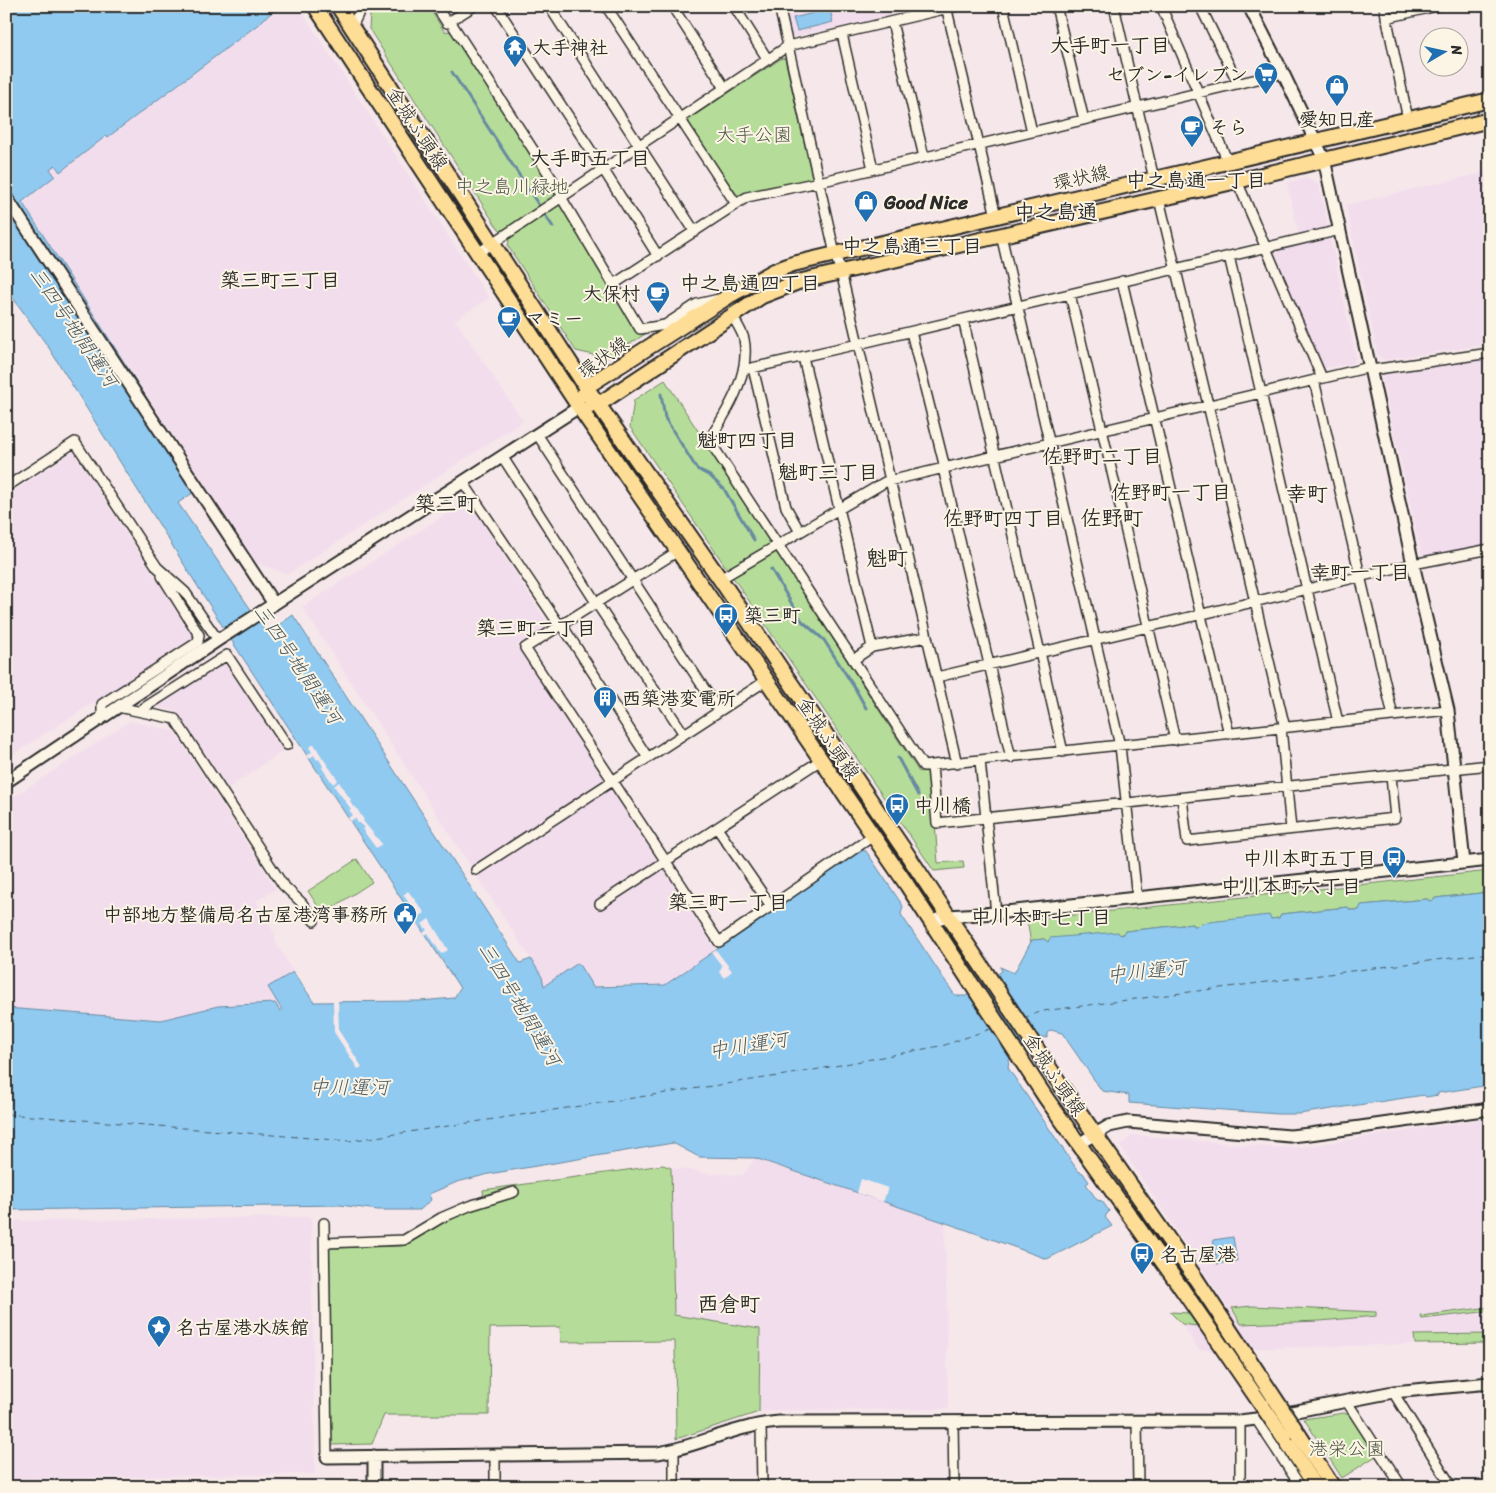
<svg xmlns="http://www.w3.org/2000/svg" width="1496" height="1493" font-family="Sriracha,'Klee One',sans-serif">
<rect width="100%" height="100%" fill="#f6e7ea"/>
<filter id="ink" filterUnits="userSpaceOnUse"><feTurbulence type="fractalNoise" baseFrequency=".02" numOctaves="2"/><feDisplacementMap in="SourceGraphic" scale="10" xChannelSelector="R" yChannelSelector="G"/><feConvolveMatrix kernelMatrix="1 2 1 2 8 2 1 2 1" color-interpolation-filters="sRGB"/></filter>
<g filter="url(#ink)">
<path fill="#f2dded" d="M280,6H298L489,298L455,320L523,421L288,574L256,563L21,202L55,176L50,169L55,165L61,171L107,135L109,137L260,23L264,18Z
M784,6H928L794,37L790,36Z
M1490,171V344L1384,360L1378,356L1346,205Z
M1306,178L1319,185L1356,358L1353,363L1324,368L1272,251L1301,243L1287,183Z
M1490,358V544L1426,556L1421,553L1382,378L1385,374Z
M73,452L195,637L6,759V496Z
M463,503L471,504L547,623V625L517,645L716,950L665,985L544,986L542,977L531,959L302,607Z
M226,660L285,750L227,789L176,711L158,707L156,705Z
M130,721L174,731L276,889L256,901L275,934V941L293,972L268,987L282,1010L280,1011L275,1003L218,1006L161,1020L6,1008V802Z
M1490,1118V1343L1415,1344L1199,1350L1182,1324L1170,1312L1189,1313L1228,1308L1120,1146L1132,1135L1267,1147L1296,1148Z
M755,1158L945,1222L948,1409L775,1410L759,1412L760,1329L674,1316L671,1168L698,1171L700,1173L743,1175Z
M311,1217L315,1474L6,1479V1221Z"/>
<path fill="#b5dd99" stroke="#708462" d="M375,6H428L444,31L454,32L553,184L637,332L647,333L607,358L576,351L508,246L509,241L495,224L369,29L370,15Z
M782,58L785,59L812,177L810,180L737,195L689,124V119Z
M665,380L919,772L931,770L938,863L963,861L964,868L934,871L630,427L634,400Z
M357,859L372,882L323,914L308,891Z
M1490,871V892L1435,898L1433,901H1430L1427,899L1362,905L1359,910H1350L1348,907L1281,914L1279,918L1271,919L1269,916L1198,926H1194L1193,924L1125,931L1122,935L1049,941L1048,942L1044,939L1033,940L1031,943L1027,920Z
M663,1165L671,1168L674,1315L760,1329L759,1412L676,1439L675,1341L561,1342L560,1327L490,1328L489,1415H384L372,1444L331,1445L328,1248L402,1246L438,1224L464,1212L484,1200L483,1190Z
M1252,1306L1376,1312V1316L1320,1321L1241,1324L1232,1308Z
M1490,1307V1311L1422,1319L1421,1316Z
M1170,1312L1189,1313L1197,1326L1182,1324Z
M1490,1334V1343L1415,1344L1414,1335Z
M1344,1413L1351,1416L1376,1456L1342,1478L1304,1419Z"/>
<path fill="#90caf0" stroke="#688aa1" d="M6,6H280L265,18L260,23L108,137L106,136L60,172L55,165L50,169L55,176L22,202L203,486L178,503L267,633L293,615L520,963L531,959L542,977L544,986L578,963L593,987L665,985L861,850L866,851L903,906L901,914L902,916L954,994L959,996H966L1002,971L1000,967L1014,973L1032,940L1044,939L1048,942L1050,938L1118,932L1119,934L1122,935L1125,931L1193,924L1194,926H1198L1201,923L1269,915L1271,919L1279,918L1281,914L1348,907L1350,910H1359L1361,905L1427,899L1430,901H1433L1435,898L1490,892V1085L1438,1093V1095L1426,1097L1424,1095L1299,1114H1278L1129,1103V1095L1102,1091L1062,1033L1051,1030L1047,1033V1038L1042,1037L1009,1060L1008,1068L1078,1171L1083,1173L1089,1182L1086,1184L1097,1200L1102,1201L1109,1211L1105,1217L1112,1226L1047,1259L964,1229L755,1158L699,1157L673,1143L489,1174L457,1182L429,1194L431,1200L420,1210H378L340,1205L6,1210V1008L161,1020L218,1006L275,1003L280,1011L282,1010L268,987L293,972L314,1002L420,1001L454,998L460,988L235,646L49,348L6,288Z
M830,9L833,22L797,31L793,18Z
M1233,1237L1237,1261L1217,1264L1213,1240Z"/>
<path fill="#f6e7ea" d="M314,744L322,757L338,780L333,784L322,768L323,766L319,759L317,760L314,755L309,759L307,755L312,752L309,747Z
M339,782L351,800L350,801L353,807L355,806L364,820L363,821L382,844L376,848L362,829L364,828L360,823H358L355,818L350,821L348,818L353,815L349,810L351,809L334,786Z
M408,891L425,913L415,919L413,917L417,913L403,895Z
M429,919L448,950L441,954L428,933L425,935L423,933L427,930L422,924Z
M716,950L732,971L724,978L719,972L722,966L712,953Z
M333,1001H338L339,1031L362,1067L358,1069L334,1032Z
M861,1179L888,1188L883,1202L857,1193Z"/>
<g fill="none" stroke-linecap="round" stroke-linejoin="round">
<path stroke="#688aa1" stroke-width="3" d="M452,72L553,227
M661,394L665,418L697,469L710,476L724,489L754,540
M771,569L802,621L824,640L856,690L866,708
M898,758L918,795"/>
<path stroke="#495b66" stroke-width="1" stroke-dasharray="6 5" stroke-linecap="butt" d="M1023,1018L1043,1011L1490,953
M6,1114L349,1141L798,1073L945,1045L993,1028"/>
<g stroke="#2b2b2b" stroke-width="12">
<path id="minor" d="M436,6L447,23L474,6
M496,6L603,169L658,256
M549,6L695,232
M606,6L736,204
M672,6L725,88
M734,6L768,60
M779,6L835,254L841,272L957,764
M946,6L996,216
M1003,6L1032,132
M1056,6L1084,120
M1114,6L1154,179
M1161,6L1228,162
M1200,6L1238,83
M1384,6L1408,119
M1386,18L1437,6
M450,21L563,196
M892,22L924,157
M352,27L362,6
M842,34L873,169
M1237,181L1322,378
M561,197L640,329L665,325L697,304L719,299
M1159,199L1285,728
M1001,235L1120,746L1137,898
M478,253L788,46L957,6
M1229,256L1338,722
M1122,281L1229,734
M614,284L747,197L819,182L1283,73
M1070,294L1175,740
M732,315C736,323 742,331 744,339C751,374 727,412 709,440L923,766L1448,710
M963,319L1063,752
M911,332L945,468
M803,357L872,647L927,637
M753,368L786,507L800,532
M743,370L858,344L1340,230
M1371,370L1490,353
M1314,380L1393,716
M537,434L719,711
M502,456L597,604L684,734
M943,468L1011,758
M463,482L560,626
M6,487L75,442L157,567L185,592L218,640
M678,551L525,648L719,942L873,836
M720,579L885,482L1370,367
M562,625L648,758
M853,660L872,647
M937,677L1413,564L1490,549
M118,707L175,719L283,885L302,903L314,921
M139,711L227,655L287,745
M102,718V704L198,642L199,635L162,576
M1281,728L1291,829
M980,761L996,913
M932,766L937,823L1490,765
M1182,798L1187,841L1395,818L1391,776
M717,828L771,906
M476,870L767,680
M600,904L821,760
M324,1223L327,1457
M325,1243L404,1240L441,1218L469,1206L514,1192
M1393,1392L1452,1487
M1347,1402L1402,1487
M1256,1419L1301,1487
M953,1421L954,1487
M1137,1421L1138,1487
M761,1424L762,1487
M674,1450V1487
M495,1455V1487
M1240,1487V1421"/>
</g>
<g stroke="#2b2b2b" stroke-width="15">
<path id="tertiary" d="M1249,6L1283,73L1324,159L1413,564L1448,710L1464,863
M6,197L274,604
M6,782L218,640L579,407
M931,921L948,916L996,913L1490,860
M1080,1143L1109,1126L1128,1122L1290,1136L1310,1134L1490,1109
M374,1456V1487
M327,1457L658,1453C690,1448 718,1434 749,1427C759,1424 769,1423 779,1422L1240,1421L1256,1419L1393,1392L1490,1383"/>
</g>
<g stroke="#2b2b2b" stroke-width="18">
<path id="primary" d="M315,6L579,407L907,885L1046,1098L1182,1289
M338,6L586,387L718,576L907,854L1064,1090L1196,1279
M584,394L586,387L729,296L774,271L793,264L1490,100
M590,405L599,404L762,296L798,282L841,272L1237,181L1490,120
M1299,1435L1333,1487
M1285,1439L1316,1487"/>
</g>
<use href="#minor" stroke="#fcf5e5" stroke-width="9"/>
<use href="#tertiary" stroke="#fcf5e5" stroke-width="11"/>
<use href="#primary" stroke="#fedd96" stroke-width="14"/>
<g stroke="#2b2b2b" stroke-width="18" stroke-linecap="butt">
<path id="primary-bridge" d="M1196,1279L1299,1435
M1182,1289L1285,1439"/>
</g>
<use href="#primary-bridge" stroke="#fedd96" stroke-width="14"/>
</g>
</g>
<defs>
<g id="temple-pin" transform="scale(1.25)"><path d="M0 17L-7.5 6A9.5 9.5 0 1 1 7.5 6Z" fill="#1f6fb2" stroke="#fcf5e5"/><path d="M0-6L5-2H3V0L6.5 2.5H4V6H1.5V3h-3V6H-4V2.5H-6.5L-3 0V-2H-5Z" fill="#fff"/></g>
<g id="supermarket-pin" transform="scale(1.25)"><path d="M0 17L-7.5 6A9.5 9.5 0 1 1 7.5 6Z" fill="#1f6fb2" stroke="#fcf5e5"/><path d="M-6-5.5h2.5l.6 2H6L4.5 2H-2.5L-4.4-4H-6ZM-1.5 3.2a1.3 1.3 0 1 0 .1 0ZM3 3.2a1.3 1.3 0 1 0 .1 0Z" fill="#fff"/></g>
<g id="shop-pin" transform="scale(1.25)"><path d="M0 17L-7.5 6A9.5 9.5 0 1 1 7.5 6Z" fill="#1f6fb2" stroke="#fcf5e5"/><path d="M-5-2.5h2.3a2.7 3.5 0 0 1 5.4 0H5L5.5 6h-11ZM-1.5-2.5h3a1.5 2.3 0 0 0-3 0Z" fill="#fff"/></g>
<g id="cafe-pin" transform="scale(1.25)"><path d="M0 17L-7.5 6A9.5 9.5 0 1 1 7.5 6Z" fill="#1f6fb2" stroke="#fcf5e5"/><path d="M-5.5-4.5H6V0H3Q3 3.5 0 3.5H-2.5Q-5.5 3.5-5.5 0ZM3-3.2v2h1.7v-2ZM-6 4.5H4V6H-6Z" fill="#fff"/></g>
<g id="bus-pin" transform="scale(1.25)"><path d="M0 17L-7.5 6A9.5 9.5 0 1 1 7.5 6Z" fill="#1f6fb2" stroke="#fcf5e5"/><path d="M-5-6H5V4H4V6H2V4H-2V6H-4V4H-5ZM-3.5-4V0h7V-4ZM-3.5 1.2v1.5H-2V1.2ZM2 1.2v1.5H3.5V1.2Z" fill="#fff"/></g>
<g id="building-pin" transform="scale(1.25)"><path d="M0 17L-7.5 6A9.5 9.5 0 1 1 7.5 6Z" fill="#1f6fb2" stroke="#fcf5e5"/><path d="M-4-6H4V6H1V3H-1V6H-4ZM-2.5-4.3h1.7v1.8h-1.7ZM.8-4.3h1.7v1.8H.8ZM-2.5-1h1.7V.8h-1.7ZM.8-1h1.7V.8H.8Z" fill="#fff"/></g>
<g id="civic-pin" transform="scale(1.25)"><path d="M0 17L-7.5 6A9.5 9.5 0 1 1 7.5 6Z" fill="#1f6fb2" stroke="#fcf5e5"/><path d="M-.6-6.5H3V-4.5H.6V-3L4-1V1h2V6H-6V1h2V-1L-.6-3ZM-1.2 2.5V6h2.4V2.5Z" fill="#fff"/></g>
<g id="sight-pin" transform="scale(1.25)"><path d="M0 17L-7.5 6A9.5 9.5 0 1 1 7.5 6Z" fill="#1f6fb2" stroke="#fcf5e5"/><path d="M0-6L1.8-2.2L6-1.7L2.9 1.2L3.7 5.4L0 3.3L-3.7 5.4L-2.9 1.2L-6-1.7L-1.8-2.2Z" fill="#fff"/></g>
</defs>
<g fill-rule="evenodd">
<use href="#temple-pin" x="515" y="47"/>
<use href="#supermarket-pin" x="1266" y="74"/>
<use href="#shop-pin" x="1337" y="86"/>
<use href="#cafe-pin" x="1192" y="127"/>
<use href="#shop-pin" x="866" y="202"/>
<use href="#cafe-pin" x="658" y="293"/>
<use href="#cafe-pin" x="509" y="318"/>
<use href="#bus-pin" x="726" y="615"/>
<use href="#building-pin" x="605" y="698"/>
<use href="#bus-pin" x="897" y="805"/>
<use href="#bus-pin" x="1394" y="858"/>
<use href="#civic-pin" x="405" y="914"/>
<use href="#bus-pin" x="1142" y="1254"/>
<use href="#sight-pin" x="159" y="1327"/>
</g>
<g text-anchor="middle" stroke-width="4" stroke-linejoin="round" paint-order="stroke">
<g font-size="19" font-weight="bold" fill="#2b2b2b" stroke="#fcf5e5" text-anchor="start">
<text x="532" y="54">大手神社</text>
<text x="1248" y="81" text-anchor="end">セブン-イレブン</text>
<text x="1337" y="126" text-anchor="middle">愛知日産</text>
<text x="1210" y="134">そら</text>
<text x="884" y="209">Good Nice</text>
<text x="640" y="300" text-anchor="end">大保村</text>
<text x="526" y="325">マミー</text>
<text x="744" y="622">築三町</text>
<text x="622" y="705">西築港変電所</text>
<text x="914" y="812">中川橋</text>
<text x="1376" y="865" text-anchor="end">中川本町五丁目</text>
<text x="388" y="921" text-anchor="end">中部地方整備局名古屋港湾事務所</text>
<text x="1160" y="1261">名古屋港</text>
<text x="176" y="1334">名古屋港水族館</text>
</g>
<g font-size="19" fill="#2b2b2b" stroke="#fcf5e5">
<text transform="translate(418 128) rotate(57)" y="7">金城ふ頭線</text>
<text transform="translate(1081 177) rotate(-13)" y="7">環状線</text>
<text transform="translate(603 357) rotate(-36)" y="7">環状線</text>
<text transform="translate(829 738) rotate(56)" y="7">金城ふ頭線</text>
<text transform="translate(1055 1074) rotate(56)" y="7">金城ふ頭線</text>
</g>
<g font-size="19" fill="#4e5846" stroke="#fcf5e5">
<text x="754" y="141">大手公園</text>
<text x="512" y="193">中之島川緑地</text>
<text x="1347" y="1455">港栄公園</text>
</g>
<g font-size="20" font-weight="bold" fill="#2b2b2b" stroke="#fcf5e5">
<text x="1110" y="52">大手町一丁目</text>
<text x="590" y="165">大手町五丁目</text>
<text x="1196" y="187">中之島通一丁目</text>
<text x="912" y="253">中之島通三丁目</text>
<text x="280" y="287">築三町三丁目</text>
<text x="750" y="290">中之島通四丁目</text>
<text x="747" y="447">魁町四丁目</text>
<text x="1102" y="463">佐野町二丁目</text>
<text x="828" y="479">魁町三丁目</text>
<text x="1171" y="499">佐野町一丁目</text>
<text x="1003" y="525">佐野町四丁目</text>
<text x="1360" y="579">幸町一丁目</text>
<text x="536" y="635">築三町二丁目</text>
<text x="1291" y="893">中川本町六丁目</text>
<text x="728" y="909">築三町一丁目</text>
<text x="1041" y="924">中川本町七丁目</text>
</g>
<g font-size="20" font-style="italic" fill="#495b66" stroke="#fcf5e5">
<text transform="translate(74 327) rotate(56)" y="7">三四号地間運河</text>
<text transform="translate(298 664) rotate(56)" y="7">三四号地間運河</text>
<text transform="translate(1146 971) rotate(-6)" y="7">中川運河</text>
<text transform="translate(520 1004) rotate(59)" y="7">三四号地間運河</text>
<text transform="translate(748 1045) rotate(-9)" y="7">中川運河</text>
<text x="349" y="1094">中川運河</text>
</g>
<g font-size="21" font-weight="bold" fill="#2b2b2b" stroke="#fcf5e5">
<text x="1056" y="219">中之島通</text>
<text x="1307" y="501">幸町</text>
<text x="446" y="511">築三町</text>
<text x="1112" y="525">佐野町</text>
<text x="887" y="565">魁町</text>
<text x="729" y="1311">西倉町</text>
</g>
</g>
<rect width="1496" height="1493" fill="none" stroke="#fcf5e5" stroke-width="25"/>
<rect x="12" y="12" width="1471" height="1468" fill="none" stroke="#2b2b2b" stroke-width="2" filter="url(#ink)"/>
<g transform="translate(1444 52) rotate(81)"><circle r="24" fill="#fcf5e5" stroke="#a8a49b"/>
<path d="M0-4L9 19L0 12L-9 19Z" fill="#1f6fb2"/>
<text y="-8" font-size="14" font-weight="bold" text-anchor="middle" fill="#2b2b2b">N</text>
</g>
</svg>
